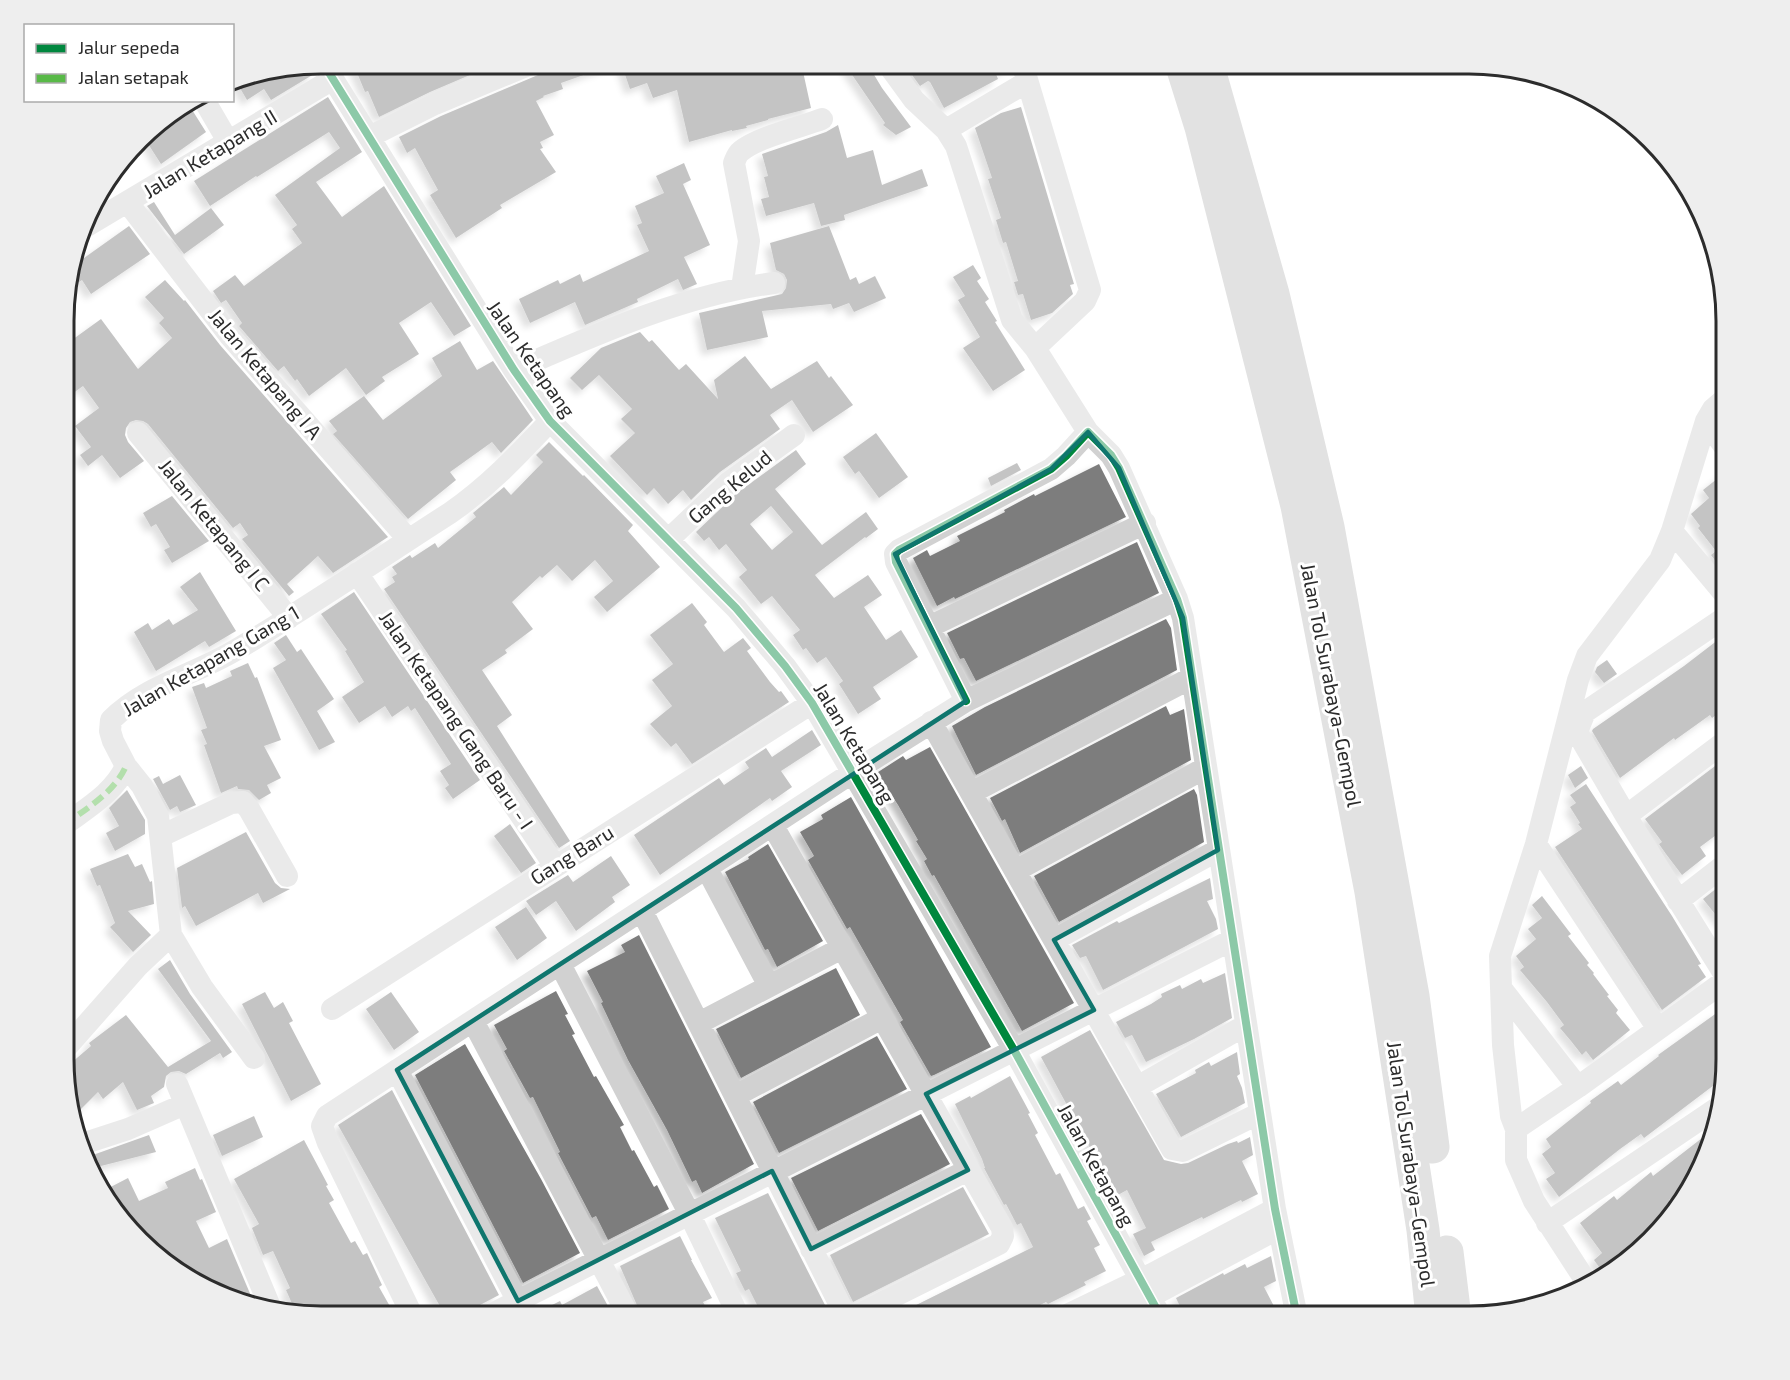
<svg xmlns="http://www.w3.org/2000/svg" width="1790" height="1380" font-family="'Exo 2',sans-serif">
<defs>
<filter id="shadow"><feDropShadow dx="-5.5" dy="5.5" stdDeviation="3" flood-color="#0004"/></filter>
</defs>
<rect width="100%" height="100%" fill="#fff"/>
<path fill="#7d7d7d" fill-rule="evenodd" filter="url(#shadow)" d="M353,63H498L430,92L379,117L368,91L365,92Z
M546,63H611L612,65L561,83L563,89L543,96L544,97L536,101L554,135L540,142L543,148L540,149L556,172L500,205L502,208L456,238L430,195L438,190L415,148L407,153L399,137L441,116L538,75L544,71Z
M621,63H799L800,68L802,67L811,108L768,119V120L746,126L747,128L732,131V130L689,142L677,90L653,98L647,83L630,89Z
M844,63H867L882,88L911,127L896,135L883,125L885,123Z
M916,63H1009V67L996,74L998,79L944,108L930,82L928,81L920,86L907,68Z
M310,65L314,74L271,100L264,89L247,100L234,78L252,74L254,79L266,72Z
M328,97L362,152L316,182L342,217L384,186L471,326L454,336L431,302L399,323L419,354L382,377L385,381L366,395L346,368L309,396L297,379L295,381L284,366L278,371L239,326L242,323L226,300L221,303L213,291L235,275L244,286L302,243L292,229L297,225L275,195L340,148L329,132L257,177L256,176L210,206L194,181Z
M189,105L206,132L161,164L143,136L172,116L171,115Z
M1021,107L1074,284L1070,285L1073,294L1052,313L1031,320L1023,294L1018,295L1014,282L1018,281L1006,242L1003,243L996,220L1001,218L988,179L992,178L975,128L1001,113Z
M838,125L847,158L873,150L882,185L922,169L928,186L844,215L845,220L821,226L814,203L766,216L761,199L769,197L764,177L768,176L762,154L826,132Z
M684,163L691,180L683,184L710,245L684,257L697,284L683,290L678,279L637,299L638,302L585,325L575,302L530,323L519,299L558,280L560,284L580,274L583,282L649,251L637,225L642,223L635,206L664,193L656,176Z
M154,202L175,235L211,208L224,225L184,254L147,206Z
M129,226L150,254L91,294L82,280L76,284L69,274L78,250L84,258Z
M829,226L850,280L856,277L859,284L875,276L886,298L854,312L849,303L833,309L831,304L762,311L768,337L707,350L699,313L782,294L786,288L787,280L784,274L776,270L770,243Z
M973,265L981,278L977,281L989,299L985,302L997,321L995,322L1025,370L993,391L963,348L980,337L958,300L965,296L953,277Z
M165,280L184,301L185,300L220,345L388,537L333,573L318,556L287,584L294,592L289,596L242,539L248,535L240,523L233,528L148,424L143,421L136,420L130,422L126,428L125,435L128,442L144,461L120,478L102,455L88,466L80,455L91,447L75,426L99,408L83,386L65,399V345L101,319L138,369L172,338L159,323L164,318L145,297Z
M640,332L649,342L652,340L679,370L686,364L718,399L714,380L745,356L771,389L817,361L829,378L831,376L853,405L813,432L792,400L770,415L780,429L720,472L691,500L683,490L668,504L654,488L647,495L610,456L635,433L621,419L632,409L599,375L582,390L570,378L601,348Z
M460,341L477,370L493,361L533,420L501,453L492,442L450,472L456,480L408,519L333,434L337,431L329,421L364,396L383,420L442,376L432,358Z
M876,433L908,477L879,498L859,471L855,474L843,457Z
M549,442L583,476L584,475L633,525L628,531L660,567L607,612L594,597L613,581L595,560L572,581L557,565L542,578L540,576L512,602L533,629L505,650L507,653L482,670L512,715L497,726L570,841L559,848L384,589L395,582L392,577L397,574L392,567L410,555L412,558L435,543L438,548L476,517L473,513L504,487L511,495L543,462L536,455Z
M796,450L806,464L775,489L822,545L866,512L878,529L866,538L865,537L815,575L834,598L868,575L882,595L864,607L886,640L901,630L918,657L873,687L881,699L858,714L839,684L843,681L826,657L817,663L806,648L803,650L793,635L800,630L772,596L761,604L739,577L747,570L726,544L719,550L709,537L704,541L696,532L737,493ZM771,506L793,532L772,550L750,524Z
M1017,463L1021,470L991,486L988,478Z
M1099,464L1126,517L955,599L954,597L937,606L913,558L927,550L930,556L960,541L957,536L1005,512L1004,510L1034,494L1035,496Z
M1727,471V576L1711,555L1716,551L1698,528L1700,526L1691,514L1709,498L1703,490Z
M172,496L209,541L172,563L164,550L170,547L156,524L151,527L143,513Z
M1137,542L1159,593L976,681L964,658L960,659L947,633Z
M200,572L236,631L209,647L205,641L156,671L134,632L148,623L152,630L169,619L173,625L198,610L180,587Z
M354,592L480,780L453,799L445,788L449,785L440,771L451,764L415,708L411,711L408,706L392,717L385,706L359,723L342,697L364,682L345,651L347,650L321,614Z
M692,603L707,622L704,625L724,652L743,638L751,648L747,651L770,682L779,692L781,691L789,702L692,764L676,743L671,747L650,724L672,706L652,680L673,664L650,635Z
M1166,619L1171,628L1177,670L976,775L952,726L985,707Z
M1727,633V707L1712,718L1710,715L1675,740L1674,738L1620,778L1592,731L1593,729L1684,666Z
M286,635L297,652L301,649L334,699L317,711L335,742L319,750L273,668L286,660L274,643Z
M1607,660L1617,674L1604,683L1595,672L1597,667Z
M248,663L255,678L257,677L281,740L264,746L281,778L267,785L271,793L259,800L249,790L238,789L237,786L221,793L204,745L207,744L201,730L207,728L192,687L204,683L206,688L232,676L230,671Z
M1166,706L1170,715L1184,709L1191,760L1020,853L1005,819L1002,821L990,798Z
M812,730L821,745L781,771L792,787L772,801L770,798L660,875L634,835L719,778L724,785L749,768L745,762L766,748L772,757Z
M930,747L1074,1003L1022,1031L934,875L932,876L924,861L927,859L916,841L918,840L898,805L887,788L883,790L875,774L903,756L906,760Z
M1727,757V827L1700,847L1706,856L1682,875L1666,854L1659,844L1662,842L1645,819Z
M1581,766L1588,778L1575,788L1568,775Z
M180,775L196,805L180,812L177,806L170,810L153,779L159,776L163,784Z
M1586,784L1672,916L1701,964L1698,965L1706,977L1662,1010L1555,847L1582,829L1578,824L1580,823L1570,807L1576,803L1570,795Z
M1194,789L1197,795L1204,842L1059,922L1034,876Z
M127,790L145,820V834L115,851L106,833L119,826L109,808Z
M851,797L991,1047L934,1075L931,1076L900,1022L903,1020L850,927L847,929L808,860L814,856L800,832L823,819L821,815Z
M510,824L536,863L521,873L494,836Z
M246,832L275,883L281,888L290,889L263,903L258,893L196,926L185,906L182,908L177,868Z
M768,844L823,941L777,967L768,949L765,950L725,872L749,859L748,857Z
M128,854L135,867L142,864L150,882L152,881L154,904L128,911L151,935L133,952L110,927L115,923L100,885L97,886L90,869Z
M611,856L630,885L612,897L615,902L576,931L556,901L536,915L526,901L568,875L573,882Z
M1210,878L1213,899L1207,901L1216,919L1218,929L1103,990L1086,956L1080,958L1072,945L1117,921L1119,923Z
M1727,880V929L1703,899Z
M1542,896L1571,934L1568,936L1589,963L1587,965L1594,973L1593,974L1609,995L1607,996L1618,1010L1616,1013L1630,1030L1593,1060L1586,1051L1582,1055L1571,1041L1560,1028L1564,1025L1547,1002L1520,970L1524,967L1516,956L1536,939L1528,929L1542,918L1532,905Z
M526,907L547,938L517,960L495,927Z
M639,935L754,1164L702,1193L696,1180L692,1182L667,1130L628,1060L601,1003L603,1002L587,971L625,952L621,945Z
M170,960L190,994L232,1052L223,1058L220,1053L186,1074L179,1071L171,1072L166,1076L164,1087L151,1096L154,1103L137,1110L123,1082L103,1099L98,1092L74,1116L64,1077V1069L91,1046L89,1043L126,1015L168,1067L211,1041L158,969Z
M836,968L860,1015L741,1078L716,1029Z
M1225,973L1232,1018L1194,1039L1146,1062L1132,1035L1125,1038L1116,1022L1151,1004L1162,997L1161,994L1180,985L1182,989L1201,979L1203,983Z
M556,991L568,1014L565,1015L575,1034L572,1035L594,1077L596,1076L624,1125L620,1127L632,1151L634,1150L654,1187L657,1185L669,1209L608,1240L596,1216L592,1218L558,1153L560,1152L533,1097L530,1098L504,1051L507,1049L494,1025Z
M265,992L274,1008L283,1002L293,1021L289,1023L321,1084L291,1101L242,1004Z
M391,992L419,1032L394,1050L366,1009Z
M1718,1012L1726,1024V1076L1644,1138L1641,1134L1620,1149L1559,1197L1546,1179L1555,1173L1542,1154L1551,1147L1546,1139L1591,1103L1590,1101L1618,1081L1621,1085L1646,1066L1659,1056L1658,1055Z
M1090,1030L1164,1160L1181,1164L1188,1163L1228,1144L1237,1141L1238,1143L1250,1137L1253,1155L1242,1161L1258,1194L1242,1202L1241,1200L1203,1219L1202,1217L1151,1242L1155,1250L1144,1256L1133,1234L1146,1228L1127,1190L1116,1196L1041,1057Z
M877,1036L907,1089L779,1153L753,1102Z
M465,1044L541,1179L580,1253L523,1283L415,1075Z
M1237,1052L1240,1074L1237,1076L1242,1088L1245,1103L1181,1137L1156,1094L1196,1073L1195,1070L1209,1062L1211,1066Z
M1010,1076L1030,1113L1028,1114L1038,1133L1035,1135L1056,1175L1060,1173L1078,1209L1084,1206L1091,1219L1087,1221L1100,1245L1094,1248L1106,1271L1084,1282L1086,1285L1048,1304L1046,1302L1017,1317H892L1033,1247L1021,1223L1017,1225L1006,1204L1004,1205L984,1168H985L982,1159L955,1104L970,1096L971,1098Z
M392,1090L499,1295L480,1305L473,1313L467,1317H446L338,1125Z
M921,1114L950,1164L818,1231L791,1178Z
M254,1116L263,1137L222,1156L213,1135Z
M1715,1128L1707,1159L1692,1183L1669,1200L1676,1209L1663,1229L1604,1274L1594,1260L1602,1253L1580,1223L1614,1196L1617,1200L1651,1172L1653,1176Z
M149,1135L156,1152L93,1168L90,1156Z
M304,1140L328,1185L326,1186L334,1200L329,1203L351,1243L355,1241L363,1255L367,1253L382,1285L379,1287L396,1317L297,1315L286,1290L290,1288L273,1251L263,1255L252,1228L259,1224L234,1179Z
M195,1168L200,1180L202,1179L216,1212L196,1221L209,1248L227,1239L254,1303L252,1304L222,1298L151,1253L103,1191L128,1178L139,1201L168,1188L165,1182Z
M963,1187L989,1234L853,1302L830,1255Z
M768,1193L826,1307L820,1310L824,1317H763L749,1289L745,1291L736,1273L741,1271L715,1218Z
M680,1236L692,1260H691L712,1298L703,1302L711,1317H642L620,1266Z
M1271,1256L1276,1281L1264,1287L1277,1312L1267,1317H1185L1176,1298L1223,1273L1224,1275L1245,1264L1247,1268Z
M597,1286L614,1317H539L538,1312L560,1301L562,1305Z"/>
<g fill="none" stroke-linecap="round" stroke-linejoin="round">
<path stroke="#d1d1d1" stroke-width="22" d="M323,63L514,370L550,421L736,608L785,666L812,703L1014,1050L1161,1317
M887,63L914,100L946,130L956,146L1012,320L1035,348L1088,432
M1022,63L1090,290L1085,301L1035,348
M204,100L229,143
M946,130L1027,82
M369,137L435,104L533,63
M128,203L230,336L408,539
M85,227L333,79
M742,288L749,241L734,163C736,158 737,154 741,151C758,137 801,127 822,119
M514,370C597,334 683,295 774,283
M1706,421L1727,450
M138,433L289,618
M1672,531L1727,597
M668,540L728,483L794,435
M357,573L555,866
M929,627L1145,523
M966,701L896,562L895,554L899,550L1051,469L1066,456L1088,432L1111,455L1119,468L1177,599L1183,618L1275,1209L1297,1317
M931,722L1172,1149L1183,1151L1260,1113
M1567,724L1577,732L1626,816L1726,977
M1577,732L1585,712L1727,616
M971,793L1191,678
M1626,816L1727,740
M64,825C87,808 114,793 126,766
M161,836L231,803L243,802L249,809L287,876
M1536,844L1658,1029
M707,869L769,986
M1015,871L1205,768
M1678,901L1727,863
M642,911L844,1313L847,1315H857L999,1244L1003,1236L1002,1228L773,826
M1054,940L1218,850
M560,964L689,1213L739,1317
M1501,988L1578,1087
M332,1009L812,703
M473,1021L629,1317
M699,1023L842,948
M64,1050L138,966L171,935
M254,1058L202,987L171,935L158,816L142,786L126,766L113,741L110,731L111,720C145,686 193,675 234,651C308,608 378,559 450,513C489,486 518,455 550,421
M397,1070L526,1317
M177,1084L271,1309
M1137,1087L1246,1025
M735,1096L882,1018
M1516,1129L1578,1087L1726,980
M82,1144L128,1129L185,1104
M1547,1223L1720,1106
M811,1249L968,1170
M1589,1286L1534,1201L1516,1160V1129L1511,1116L1503,1045L1501,988L1500,956L1536,844L1578,680L1587,656L1660,560L1672,531L1706,421L1713,409L1727,397
M413,1317L328,1143L322,1126L327,1116L864,765L966,701L1177,599
M486,1317L1232,940
M1063,1317L1152,1274L1275,1209
M1107,1317L1159,1292L1279,1228"/>
<path stroke="#bebebe" stroke-width="33" d="M1181,63L1201,127L1297,506L1371,892L1423,1230L1432,1317
M1207,63L1273,294L1328,527L1413,996L1433,1147
M1447,1252L1455,1317"/>
<path stroke="#58b947" stroke-width="6" stroke-dasharray="12 6" stroke-linecap="butt" d="M64,825C87,808 114,793 126,766"/>
<g stroke="#fff" stroke-width="11">
<path id="cycleway" d="M323,63L514,370L550,421L736,608L785,666L812,703L1014,1050L1161,1317
M966,701L896,562L895,554L899,550L1051,469L1066,456L1088,432L1111,455L1119,468L1177,599L1183,618L1275,1209L1297,1317"/>
</g>
<use href="#cycleway" stroke="#00873e" stroke-width="8"/>
</g>
<path d="M0 0H1790V1380H0ZM1088,432L1119,468L1183,618L1218,850L1054,940L1094,1010L926,1094L968,1170L811,1249L772,1171L518,1301L397,1070L966,701L895,554L1051,469Z" fill="#fff" fill-opacity=".55" fill-rule="evenodd"/>
<path fill="none" stroke="#0f766e" stroke-width="4.5" stroke-linejoin="round" d="M1088,432L1119,468L1183,618L1218,850L1054,940L1094,1010L926,1094L968,1170L811,1249L772,1171L518,1301L397,1070L966,701L895,554L1051,469Z"/>
<g text-anchor="middle" stroke-width="6" stroke-linejoin="round" paint-order="stroke">
<g font-size="20" fill="#2c2c2c" stroke="#fff">
<text transform="translate(210 154) rotate(-31)" y="7">Jalan Ketapang II</text>
<text transform="translate(531 359) rotate(55)" y="7">Jalan Ketapang</text>
<text transform="translate(265 374) rotate(50)" y="7">Jalan Ketapang I A</text>
<text transform="translate(730 487) rotate(-40)" y="7">Gang Kelud</text>
<text transform="translate(214 525) rotate(51)" y="7">Jalan Ketapang I C</text>
<text transform="translate(211 661) rotate(-30)" y="7">Jalan Ketapang Gang 1</text>
<text transform="translate(1331 685) rotate(79)" y="7">Jalan Tol Surabaya–Gempol</text>
<text transform="translate(456 720) rotate(56)" y="7">Jalan Ketapang Gang Baru - I</text>
<text transform="translate(854 743) rotate(59)" y="7">Jalan Ketapang</text>
<text transform="translate(572 855) rotate(-32)" y="7">Gang Baru</text>
<text transform="translate(1411 1164) rotate(82)" y="7">Jalan Tol Surabaya–Gempol</text>
<text transform="translate(1096 1165) rotate(61)" y="7">Jalan Ketapang</text>
</g>
</g>
<path d="M0 0H1790V1380H0ZM321 74H1469A247 247 0 0 1 1716 321V1059A247 247 0 0 1 1469 1306H321A247 247 0 0 1 74 1059V321A247 247 0 0 1 321 74Z" fill="#eee" fill-rule="evenodd"/>
<path fill="none" stroke="#2c2c2c" stroke-width="3" d="M321 74H1469A247 247 0 0 1 1716 321V1059A247 247 0 0 1 1469 1306H321A247 247 0 0 1 74 1059V321A247 247 0 0 1 321 74Z"/>
<rect x="24" y="24" width="210" height="78" fill="#ffffff" stroke="#ababab" stroke-width="1.5"/>
<rect x="36" y="44" width="30" height="9" fill="#00873e" stroke="#ababab" stroke-width="1.5"/>
<text x="78" y="54" font-size="18" fill="#2c2c2c">Jalur sepeda</text>
<rect x="36" y="74" width="30" height="9" fill="#58b947" stroke="#ababab" stroke-width="1.5"/>
<text x="78" y="84" font-size="18" fill="#2c2c2c">Jalan setapak</text>
</svg>
